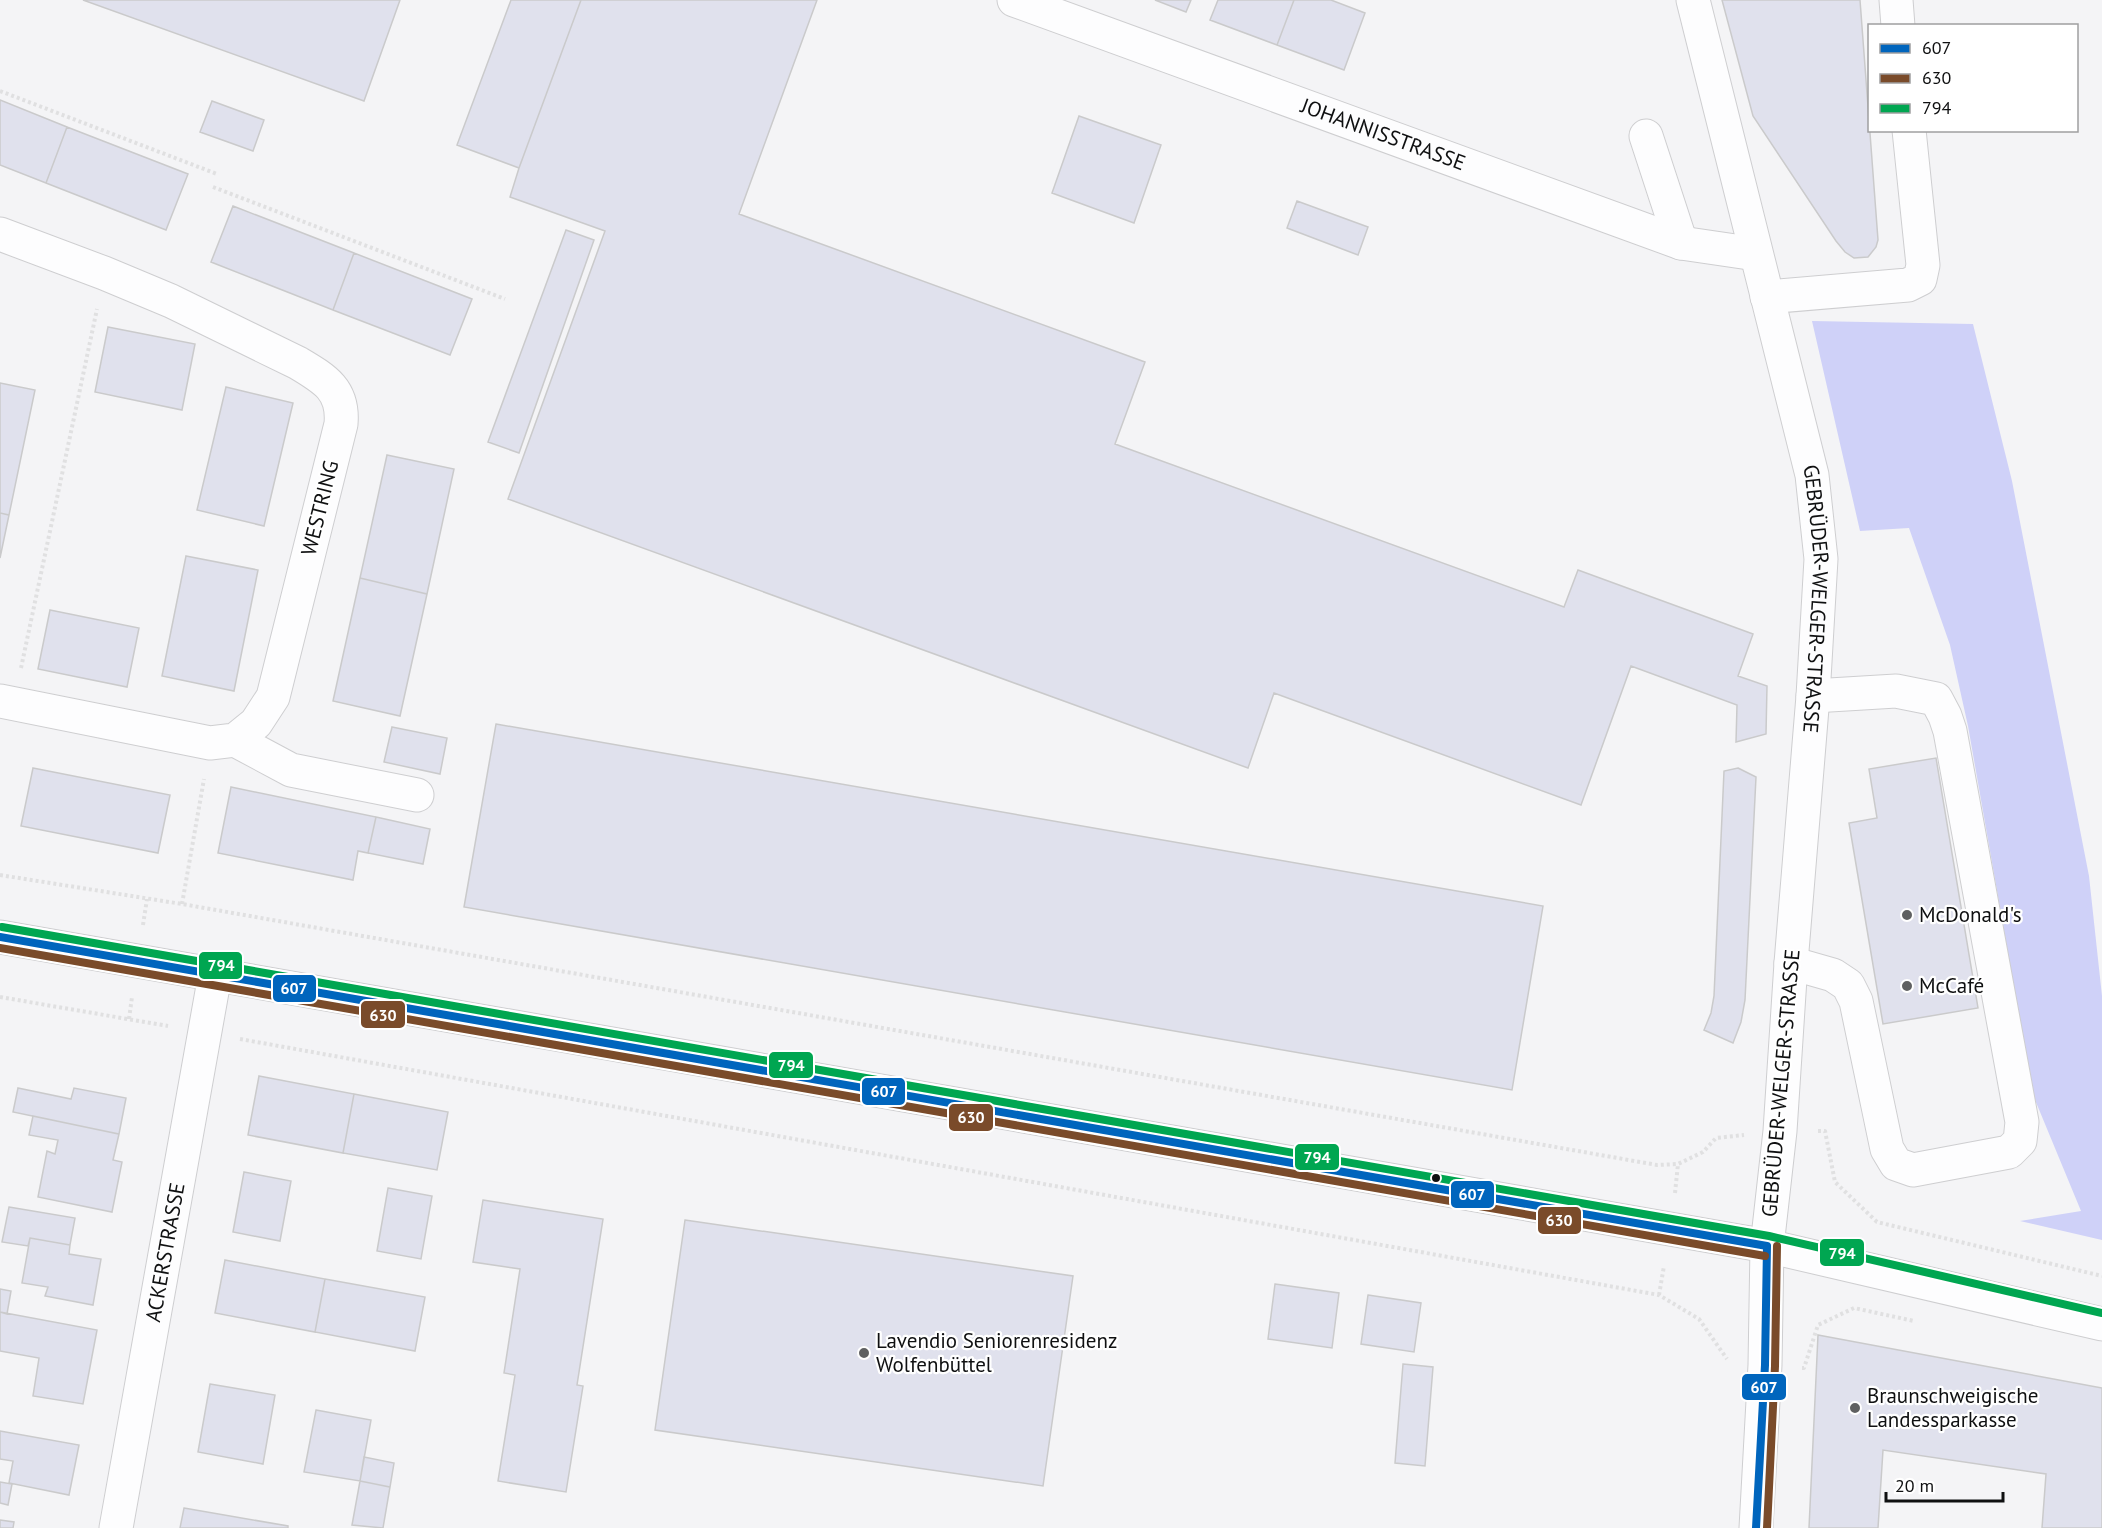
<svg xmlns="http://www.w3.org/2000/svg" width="2102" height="1528" font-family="'PT Sans',sans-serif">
<rect width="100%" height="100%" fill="#f4f4f6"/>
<path fill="#cfd1f8" d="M1812,321L1973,324L2012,481L2089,876L2102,996V1240L2020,1221L2081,1211L2033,1095L1968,726L1950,645L1909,528L1860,531Z"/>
<path fill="#e0e1ed" stroke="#cacacb" stroke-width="1.5" d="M83,0H400L364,101Z
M511,0H581L519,168L457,145Z
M581,0H817L739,214L1145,362L1115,444L1564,607L1578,570L1753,634L1738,676L1767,686L1766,734L1736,742L1737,705L1631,666L1581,805L1274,693L1248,768L508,499L605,231L510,197L519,168Z
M1155,0H1191L1186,12Z
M1218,0H1294L1277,45L1210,20Z
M1294,0H1331L1365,13L1344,70L1277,45Z
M1722,0H1860L1878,240L1876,247L1868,257L1854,258L1845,252L1836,241L1753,116Z
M0,100L67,127L46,183L0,165Z
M212,101L264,120L253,151L200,132Z
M1079,116L1161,145L1134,223L1052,193Z
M67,127L188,174L166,230L46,183Z
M1297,201L1368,227L1358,255L1287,228Z
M233,206L354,253L333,310L211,262Z
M566,230L594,240L519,453L488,442Z
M354,253L472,299L450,355L333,310Z
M108,327L195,344L182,410L95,392Z
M0,383L35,390L9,515L0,513Z
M226,387L293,403L264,526L197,510Z
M387,455L454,469L427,594L360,578Z
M0,513L9,515L0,558Z
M186,556L258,570L234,691L162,676Z
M360,578L427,594L400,716L333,701Z
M50,610L139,628L127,687L38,669Z
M496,724L1543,906L1512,1090L464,907Z
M392,727L447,738L440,774L384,762Z
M1936,758L1978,1008L1883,1024L1849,823L1877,818L1869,769Z
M33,768L170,795L158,853L21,826Z
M1738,768L1756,777L1745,1000L1741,1022L1733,1043L1704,1030L1711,1013L1714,996L1724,771Z
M231,787L376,817L368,853L358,851L353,880L218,853Z
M376,817L430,829L423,864L368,853Z
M259,1076L354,1094L343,1153L248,1135Z
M18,1088L71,1099L74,1088L126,1098L119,1134L13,1112Z
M354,1094L448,1112L437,1170L343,1153Z
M33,1116L119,1134L113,1160L122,1162L112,1212L38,1197L47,1151L55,1154L58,1140L29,1135Z
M244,1172L291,1181L280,1241L233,1232Z
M388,1188L432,1196L421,1259L377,1251Z
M483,1200L603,1219L577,1385L583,1386L566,1492L498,1481L515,1375L504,1373L520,1269L473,1262Z
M9,1207L75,1218L70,1245L30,1238L28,1246L2,1242Z
M685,1220L1073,1276L1043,1486L655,1430Z
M30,1238L70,1245L69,1254L101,1259L93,1305L45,1296L48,1287L22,1283Z
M225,1260L325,1279L315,1332L215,1313Z
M325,1279L425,1297L415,1351L315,1332Z
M1275,1284L1339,1293L1332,1348L1268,1339Z
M0,1289L11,1291L7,1314L0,1312Z
M1368,1295L1421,1303L1414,1352L1361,1344Z
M0,1312L97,1330L83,1404L33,1396L39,1358L0,1351Z
M1818,1335L2102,1388V1528H2042L2046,1474L1883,1450L1878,1528H1809Z
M1403,1364L1433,1367L1425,1466L1395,1463Z
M210,1384L275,1395L263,1464L198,1452Z
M316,1410L371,1420L360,1481L304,1472Z
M0,1431L79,1445L69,1495L9,1483L13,1461L0,1459Z
M364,1457L394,1463L390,1487L360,1481Z
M360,1481L390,1487L383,1528L352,1525Z
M0,1482L12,1484L8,1505L0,1503Z
M184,1508L288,1526V1528H180Z
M0,1520L14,1522L13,1528H0Z"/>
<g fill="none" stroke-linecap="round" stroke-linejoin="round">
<g stroke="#ceced0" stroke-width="35">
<g id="minor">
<path id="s1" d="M1014,0L1681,243L1756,254"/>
<path d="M1896,0L1898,26"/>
<path d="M1646,136L1681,243"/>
<path d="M0,234L104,273L171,301L298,363C325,379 344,390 341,424L273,697L256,723L235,740L210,743L0,701"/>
<path d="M1767,297L1908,285L1920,279L1923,265L1909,130"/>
<path d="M235,740L291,770L417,795"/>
<path d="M1791,963L1833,975L1848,985L1856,1001L1887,1149L1896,1164L1913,1170L2009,1152L2020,1141L2022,1122L1950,731L1945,716L1936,699L1896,691L1813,696"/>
<path id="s2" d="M116,1528L215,975"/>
</g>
</g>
<g stroke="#ceced0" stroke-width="35">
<g id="major">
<path id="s3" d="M1693,0L1812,475L1821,559L1813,696L1791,963L1780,1131L1767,1246L1765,1365L1756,1528"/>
<path d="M0,937L1767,1246L2102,1324"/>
</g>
</g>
<path stroke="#e0e0e1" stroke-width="4" stroke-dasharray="3 3" stroke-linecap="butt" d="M0,91L217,174
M213,187L505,299
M21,668L97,309
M0,875L182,904L1657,1165L1678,1164L1703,1152L1716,1138L1744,1135
M182,904L204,779
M143,925L147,899
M0,997L168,1026
M129,1019L132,997
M240,1039L1659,1295L1699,1319L1727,1359
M1818,1131H1825L1835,1182L1877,1222L2102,1276
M1675,1193L1678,1164
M1659,1295L1664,1266
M1802,1368H1804L1818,1325L1854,1308L1914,1321"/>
<use href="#minor" stroke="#fdfdfe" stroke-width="33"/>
<use href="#major" stroke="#fdfdfe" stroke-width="33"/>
<g stroke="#fff" stroke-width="12">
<path id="bus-1" d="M0,937L1767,1246
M1756,1528L1765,1365L1767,1246"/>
</g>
<g stroke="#fff" stroke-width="12">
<path id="bus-2" d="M0,948L1765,1256
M1767,1528L1775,1366L1777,1246"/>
</g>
<g stroke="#fff" stroke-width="12">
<path id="bus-3" d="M2,927L1769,1236L2102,1313"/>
</g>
<use href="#bus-1" stroke="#0065bd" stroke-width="8"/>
<use href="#bus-2" stroke="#7a4b2a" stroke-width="8"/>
<use href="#bus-3" stroke="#00a651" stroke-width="8"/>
</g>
<g fill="#5f6061" stroke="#fff" stroke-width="2">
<circle cx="1907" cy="915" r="6"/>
<circle cx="1907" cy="986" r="6"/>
<circle cx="864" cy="1353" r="6"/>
<circle cx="1855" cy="1408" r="6"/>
</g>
<circle fill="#0f1011" stroke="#fff" stroke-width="2" cx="1436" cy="1178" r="5"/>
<g text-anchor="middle" stroke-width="4.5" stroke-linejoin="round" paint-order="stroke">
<g font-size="21" fill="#0f1011" stroke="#fff">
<text dy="7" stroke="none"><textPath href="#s1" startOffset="393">JOHANNISSTRASSE</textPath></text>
<text transform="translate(320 508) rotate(-76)" y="7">WESTRING</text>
<text dy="7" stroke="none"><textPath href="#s3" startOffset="614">GEBRÜDER-WELGER-STRASSE</textPath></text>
<text transform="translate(1781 1083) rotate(-85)" y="7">GEBRÜDER-WELGER-STRASSE</text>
<text dy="7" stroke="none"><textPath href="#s2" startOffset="280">ACKERSTRASSE</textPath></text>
</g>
<g font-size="21" fill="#0f1011" stroke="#fff" text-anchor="start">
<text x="1919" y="922">McDonald's</text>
<text x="1919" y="993">McCafé</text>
<text x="876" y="1348">Lavendio Seniorenresidenz<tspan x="876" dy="24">Wolfenbüttel</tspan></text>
<text x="1867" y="1403">Braunschweigische<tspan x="1867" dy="24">Landessparkasse</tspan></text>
</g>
</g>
<g stroke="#fff" stroke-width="2">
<rect x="198" y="951" width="45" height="29" rx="6" fill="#00a651"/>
<rect x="272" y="974" width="45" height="29" rx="6" fill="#0065bd"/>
<rect x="360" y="1000" width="46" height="29" rx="6" fill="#7a4b2a"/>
<rect x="768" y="1051" width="46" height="28" rx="6" fill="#00a651"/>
<rect x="861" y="1077" width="45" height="29" rx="6" fill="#0065bd"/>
<rect x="948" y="1103" width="46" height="29" rx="6" fill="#7a4b2a"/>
<rect x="1294" y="1143" width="46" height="28" rx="6" fill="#00a651"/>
<rect x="1450" y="1180" width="45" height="29" rx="6" fill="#0065bd"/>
<rect x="1537" y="1206" width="45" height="29" rx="6" fill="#7a4b2a"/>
<rect x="1819" y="1238" width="46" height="29" rx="6" fill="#00a651"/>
<rect x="1741" y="1373" width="46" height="28" rx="6" fill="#0065bd"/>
</g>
<g font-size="16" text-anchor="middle" font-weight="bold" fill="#fff">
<text x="221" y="971">794</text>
<text x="294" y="994">607</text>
<text x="383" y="1021">630</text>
<text x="791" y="1071">794</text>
<text x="884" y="1097">607</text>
<text x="971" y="1123">630</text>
<text x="1317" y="1163">794</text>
<text x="1472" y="1200">607</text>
<text x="1559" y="1226">630</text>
<text x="1842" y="1259">794</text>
<text x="1764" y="1393">607</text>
</g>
<rect x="1868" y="24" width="210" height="108" fill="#ffffff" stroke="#9f9fa0" stroke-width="1.5"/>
<rect x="1880" y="44" width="30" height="9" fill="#0065bd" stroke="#9f9fa0" stroke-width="1.5"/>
<text x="1922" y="54" font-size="18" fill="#0f1011">607</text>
<rect x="1880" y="74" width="30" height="9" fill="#7a4b2a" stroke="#9f9fa0" stroke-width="1.5"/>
<text x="1922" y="84" font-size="18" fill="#0f1011">630</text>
<rect x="1880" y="104" width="30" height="9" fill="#00a651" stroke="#9f9fa0" stroke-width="1.5"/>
<text x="1922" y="114" font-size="18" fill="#0f1011">794</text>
<path d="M1886 1492v9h117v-9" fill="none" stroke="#0f1011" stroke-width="3"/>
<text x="1895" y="1492" font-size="18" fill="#0f1011" stroke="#ffffff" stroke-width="4.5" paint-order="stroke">20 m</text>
</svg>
